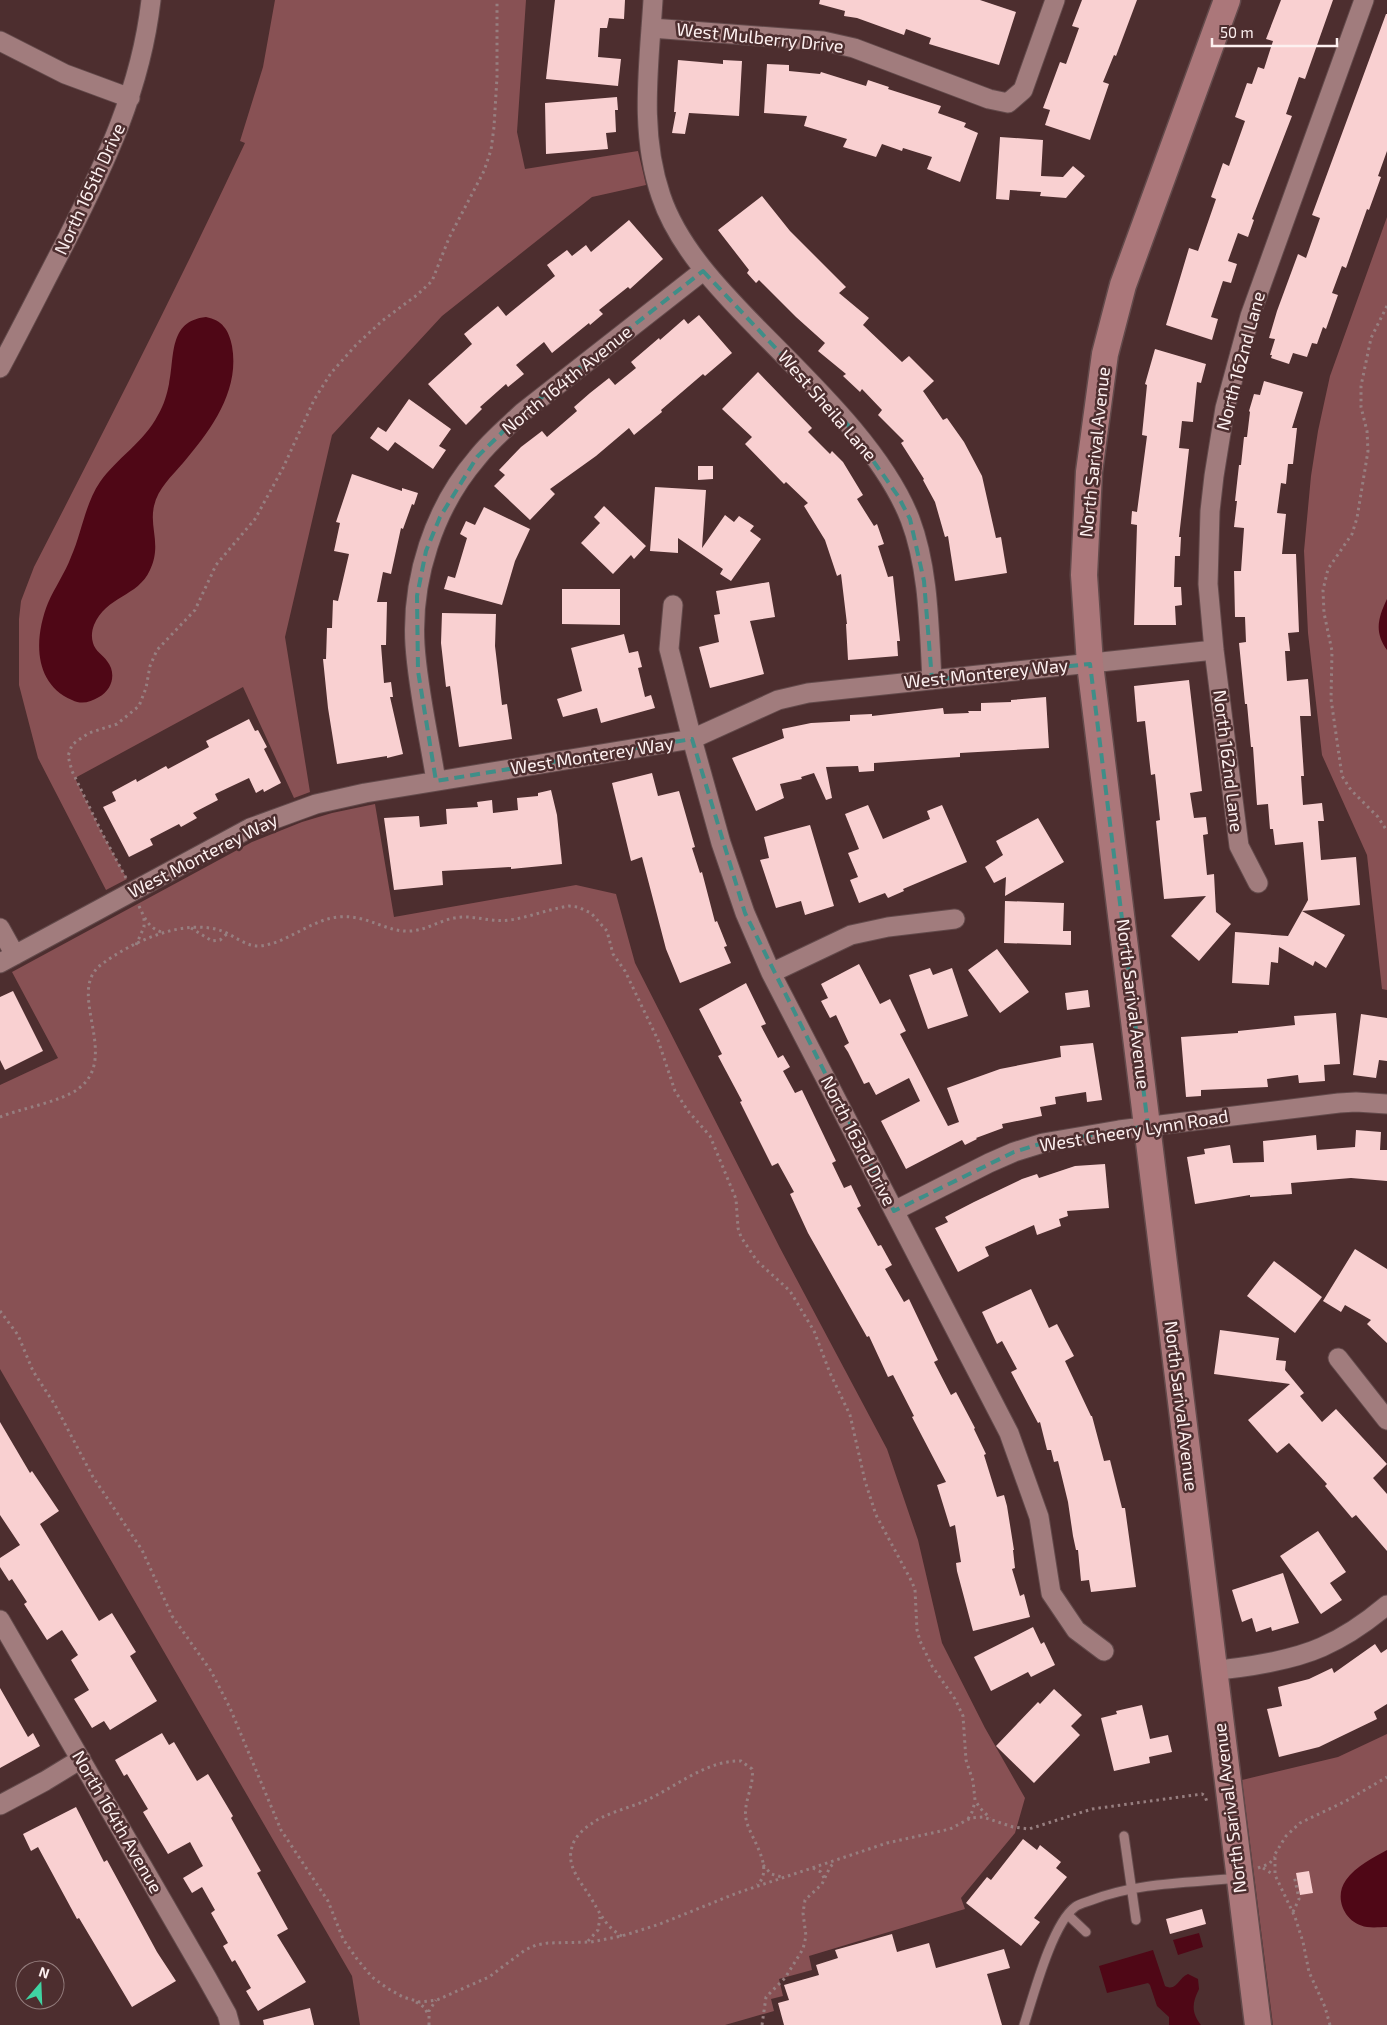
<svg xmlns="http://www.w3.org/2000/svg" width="1387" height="2025" font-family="'Exo 2',sans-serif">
<rect width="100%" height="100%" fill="#4d2e2f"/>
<path fill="#885154" d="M275,0H526L517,132L525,169L638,151L646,185L592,197L442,316L332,435L285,637L310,792L294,798L243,687L75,778L102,833L127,879L106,890L38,758L19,685V619L21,601L34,567C106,427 178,286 245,143L240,141L263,67Z
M1387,217V990L1382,989L1367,855L1322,755L1308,633L1304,551L1311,476L1318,431L1330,376Z
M375,804L394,917L576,885L616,894L635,963L780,1248L887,1449L918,1540L942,1643L985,1728L1025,1798L1015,1833L961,1898L965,1909L809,1956L812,1970L779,1979L783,1996L771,1999L774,2011L725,2025H360L352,1976L0,1369V1085L58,1058L12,972L252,842L302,822L332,813Z
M1387,1734V2025H1273L1242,1780L1338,1757Z"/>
<path fill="#4f0716" d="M206,317C222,320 229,330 232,346C240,391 211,430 183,463C172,476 158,488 154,506C149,528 162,544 150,570C138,597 106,596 94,625C92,630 91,637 93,643C95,651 103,655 107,661C117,673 112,690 99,697C90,702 82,705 72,700C33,683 34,638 48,603C55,587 65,573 71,557C82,532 85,504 100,482C117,458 144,442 158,415C164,405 167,394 169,384C175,357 168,321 206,317Z
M1387,599V650C1374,632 1378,618 1387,599Z
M1387,1850V1927C1381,1927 1374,1928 1367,1927C1345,1924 1333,1898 1346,1880C1356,1866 1373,1858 1387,1850Z
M1199,1933L1203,1947L1178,1955L1173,1940Z
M1153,1950L1165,1986C1177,1992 1178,1978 1188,1974L1198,1979L1199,1989C1192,2003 1191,2012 1201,2025H1169V2017L1157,2006L1150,1985L1148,1983L1107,1993L1099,1966Z"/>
<path fill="#f9d0d1" d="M555,0H625L624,19L609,18L607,28H600L598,57L621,59L618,86L546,79Z
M820,0H980L1016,12L999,65L929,44L931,38L906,29L904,35L857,18L844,16L845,11L819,4Z
M1082,0H1137L1116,56L1114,55L1103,82L1109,84L1090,140L1045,125L1050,110L1043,108L1060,62L1066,64L1079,28L1072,26Z
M1281,0H1333L1305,79L1299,77L1286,114L1292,116L1252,219L1254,220L1248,237L1238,233L1228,261L1237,264L1231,283L1223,281L1211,317L1218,319L1212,340L1166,325L1189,248L1198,251L1216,199L1211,197L1223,163L1229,166L1245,121L1235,117L1247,83L1252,84L1258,67L1264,69L1273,41L1266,39Z
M1386,14H1387V151L1378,176L1381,177L1369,210L1367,209L1346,268L1342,266L1332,293L1338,295L1326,329L1323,327L1317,344L1312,343L1307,357L1293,353L1289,364L1271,358L1272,355H1270L1275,339L1269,338L1277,311L1298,254L1306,258L1320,218L1312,215Z
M678,60L723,64V60L742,61L739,116L689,113L685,134L672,133L676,112H674Z
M767,64L789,65V71L820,74L821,72L866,86L868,80L889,87L888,89L941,106L938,113L966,123L964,127L978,133L960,182L927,169L932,157L903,148L902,151L882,144L876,157L843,147L847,139L804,126L807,116L764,113Z
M617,97L618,110H615L616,132L606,133L608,149L546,154L545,103Z
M1000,137L1043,140L1041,176L1063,177L1073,166L1085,176L1066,198L1040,196L1041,192L1010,190L1009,200L996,199Z
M762,196L790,231L846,287L839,293L869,318L863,325L902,362L909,356L934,381L923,391L943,420L947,418L964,442L982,476L996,538L1001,537L1007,573L955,581L948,536L945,537L935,502L923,480L924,479L901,443L904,441L878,415L882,410L862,389L860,392L843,376L846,374L818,351L825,343L796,317L759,280L756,283L747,273L749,270L718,230Z
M629,220L663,259L630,289L628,287L599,310L603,314L590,325L589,323L552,353L544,342L516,365L524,374L508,387L506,384L480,407L482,409L466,425L428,384L472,344L464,334L498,306L506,316L555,276L547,265L567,250L572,256L586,245L591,252Z
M699,315L732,353L705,376L703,374L661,410L662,412L634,435L629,428L596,456L550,489L555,494L530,520L494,486L505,475L499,470L521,447L542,431L547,437L577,411L574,407L590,393L609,378L615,385L636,368L631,362L659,338L660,340L684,319L688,324Z
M1155,349L1206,364L1201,383L1197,382L1193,422L1182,421L1179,448L1189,449L1179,537H1181L1180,556H1175L1174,587H1181L1182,605L1175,606L1176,625H1134L1137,525L1131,524L1132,511L1137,512L1147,436L1142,435L1147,385L1145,384Z
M758,372L812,428L808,432L830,454L832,451L843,462L863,495L857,499L874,526L877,524L884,544L878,546L888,577L893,576L900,641H897L898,656L848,660L846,624H847L841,574L837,576L825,540L804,506L808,503L786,482L784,484L745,444L752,437L722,409Z
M1264,381L1303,392L1292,428H1297L1293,464H1288L1286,484L1281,483L1277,513L1286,514L1282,554H1296L1299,632L1288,633L1290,651H1285L1287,681L1308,679L1311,716H1300L1304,776H1301L1303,805L1322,803L1324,821H1318L1321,860L1356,857L1360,905L1302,911L1308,900L1303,842L1275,845L1273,829H1270L1268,804L1257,805L1253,747H1251L1247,704H1245L1239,643L1246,642L1245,617H1235L1234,571H1241L1244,528L1234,527L1237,501H1235L1239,465H1241L1244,437H1247L1250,412L1249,411L1254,394L1260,395Z
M409,399L451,429L439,446L446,450L433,469L395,442L388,451L370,438L378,427L386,432Z
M698,466H713V479L698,480Z
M352,474L402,491V488L418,493L414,505L412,504L403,529L401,528L391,574L383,572L377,602H387L386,645H381L384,683L391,682L393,697H390L403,754L387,758V756L337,764L328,708L323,659H326L327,628H332L333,600L338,601L349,554L334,551L340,523L336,522Z
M655,487L706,490L702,548L725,515L734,522L739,516L754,526L750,531L761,539L731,581L720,574L723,569L678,538V553L650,551Z
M604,506L646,546L634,559L631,555L613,574L581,543L600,523L594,517Z
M484,507L530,529L515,561L502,605L444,589L448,576L455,578L467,538L460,534L466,521L475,525Z
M769,582L775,617L750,621L764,674L710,688L699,647L719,642L714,615L720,614L716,591Z
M562,589H620V625L562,624Z
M442,613L496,614L495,646L502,705L507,704L512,739L459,747L450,686L446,687L441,643Z
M624,634L629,653L638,651L642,667L638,668L645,697L651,695L655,708L601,723L597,708L563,717L557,699L582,691L571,648Z
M1189,680L1202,791L1190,793L1194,818L1206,817L1208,834L1203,835L1207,875L1214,874L1216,912L1231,924L1199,961L1171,936L1206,896L1164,899L1156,821L1160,820L1155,774L1151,775L1145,721L1137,722L1134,686Z
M1046,697L1049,748L960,753V757L874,763V771L859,772L858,766L826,767L832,798L826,800L814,773L801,777L802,779L780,784L784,798L756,811L732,758L784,738L782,729L811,723L850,721V715L872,714V716L943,708L944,714L969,713L968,711H981V703L1011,702V700Z
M249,719L255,731L258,730L267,747L264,749L281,783L264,792L263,789L256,793L249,778L215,794L218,800L193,813L197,818L181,827L179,824L150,839L153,845L129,857L103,807L116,801L112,792L136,779L137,782L166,766L168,769L209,747L206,741Z
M652,773L658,796L679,791L695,847L692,848L700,873L702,872L715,922L717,921L727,946L724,947L731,963L680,983L666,949L642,857L631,861L612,783Z
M551,790L557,815L562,864L511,869V867L442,871L443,885L394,890L384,818L419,816L420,827L447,824L446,809L478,807L477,802L492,800L493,813L518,810L517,798L538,796V793Z
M868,805L883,839L930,819L927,811L942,805L967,862L903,889L904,891L888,898L885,893L859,903L850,880L858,877L848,853L859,849L845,814Z
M1038,818L1064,862L1005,896L1006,877L994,883L985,867L1003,855L996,841Z
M810,825L834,906L805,915L801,901L776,908L760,860L769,858L764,837Z
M1005,901L1064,903L1063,931H1071V945L1004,943Z
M1302,911L1345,935L1326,968L1315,961L1313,966L1279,947L1278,963L1271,962L1269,985L1232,983L1235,932L1288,936Z
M997,949L1029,992L1000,1013L968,970Z
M859,964L880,1004L890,999L906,1031L900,1034L948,1126L959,1122L947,1088L1000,1069L1061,1057L1060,1046L1093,1043L1102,1100L1087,1102L1086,1092L1055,1097L1056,1104L1040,1107L1042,1116L1002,1124L1003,1128L976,1138L977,1139L965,1145L962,1140L906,1169L881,1121L920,1101L909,1078L876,1095L869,1082L864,1084L848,1052L844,1046L849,1043L836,1015L830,1018L821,1001L828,998L821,984Z
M930,968L933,975L952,968L968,1016L928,1029L909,975Z
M746,983L766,1024L761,1026L778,1058L783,1055L790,1067L783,1071L795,1093L802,1090L836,1161L832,1163L844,1188L851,1185L861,1206L857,1208L878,1246L881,1245L892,1265L885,1269L904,1302L909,1299L938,1360L934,1362L951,1395L956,1392L975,1428L974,1429L986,1454L984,1455L997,1497L1004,1495L1007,1506L1014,1550H1013L1015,1568L1012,1569L1020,1596L1024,1594L1030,1617L973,1631L957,1571L956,1563L961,1562L955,1525L950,1527L937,1485L946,1482L912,1417L914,1416L893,1375L888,1377L869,1336L867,1337L808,1233L790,1194L794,1192L778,1163L772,1166L740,1102L742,1101L718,1056L722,1054L699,1009Z
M1088,990L1090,1007L1067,1010L1065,993Z
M13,991L43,1051L5,1070L0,1060V997Z
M1336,1013L1340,1064L1324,1065L1325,1081L1299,1083L1298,1075L1267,1079L1268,1087L1201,1090V1096L1186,1097L1181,1037L1238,1033V1031L1295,1025L1294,1016Z
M1361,1014L1387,1018V1061L1379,1060L1376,1078L1353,1075Z
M1356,1130L1381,1132L1380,1150H1387V1181L1351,1178L1291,1183L1292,1194L1250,1197V1195L1195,1204L1187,1157L1205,1154L1204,1149L1230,1145L1233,1163L1264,1162L1263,1141L1316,1135L1317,1150L1355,1147Z
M1105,1164L1109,1208L1067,1211L1068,1216L1059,1219L1061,1226L1037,1235L1034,1225L985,1247L989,1256L958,1272L935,1228L948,1222L945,1217L974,1202L1022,1179L1037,1174L1039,1178L1075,1166Z
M1355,1249L1387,1269V1343L1367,1324L1371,1320L1345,1305L1341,1312L1323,1301Z
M1274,1261L1322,1297L1295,1333L1247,1296Z
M1031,1289L1049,1328L1057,1324L1074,1356L1065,1361L1091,1416H1092L1104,1461L1110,1460L1122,1508H1125L1136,1587L1091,1592L1089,1580L1081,1581L1078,1550H1076L1073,1536L1068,1502L1058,1461L1054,1462L1051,1450H1047L1040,1422L1038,1423L1011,1372L1017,1369L1002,1341L997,1344L982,1312Z
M1220,1330L1279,1338L1276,1360L1286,1361L1285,1370L1304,1393L1300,1396L1322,1422L1336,1409L1387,1464L1373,1478L1387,1494V1551L1356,1515L1352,1518L1325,1486L1327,1484L1289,1443L1277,1453L1248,1420L1290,1384L1214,1374Z
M0,1422L30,1473L32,1471L59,1511L40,1524L99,1621L112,1613L136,1652L130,1656L157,1701L110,1730L104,1721L92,1728L74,1699L89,1690L71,1660L78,1655L62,1630L47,1640L24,1604L27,1602L12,1579L9,1581L0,1567V1558L20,1545L0,1515Z
M1318,1531L1346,1572L1330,1583L1342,1600L1321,1614L1280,1556Z
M1283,1573L1299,1623L1272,1631L1271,1627L1256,1632L1252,1618L1242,1622L1232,1590Z
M1033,1627L1041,1644L1044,1642L1055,1665L1031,1677L1028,1672L991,1691L974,1657Z
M1375,1644L1381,1653L1387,1649V1704L1374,1712L1377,1719L1319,1747L1279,1757L1267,1709L1282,1706L1278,1687L1309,1679L1332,1668L1334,1673Z
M0,1688L28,1737L33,1733L40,1746L0,1768Z
M1054,1689L1082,1715L1071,1726L1080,1735L1034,1783L996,1746L1038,1702L1040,1704Z
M1142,1705L1150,1739L1168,1735L1172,1752L1149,1757L1150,1763L1114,1771L1101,1718L1117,1714L1116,1711Z
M162,1733L169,1745L174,1742L197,1781L208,1774L233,1816L231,1818L261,1871L257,1873L288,1929L277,1935L306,1982L258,2011L246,1991L251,1988L235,1960L232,1962L223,1946L228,1943L211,1913L215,1910L202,1887L192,1893L183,1878L203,1866L190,1842L168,1854L143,1812L148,1809L127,1774L124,1776L115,1760Z
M76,1807L104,1862L107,1860L157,1952L176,1981L132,2007L79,1918L77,1919L38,1847L31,1851L23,1834Z
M1023,1839L1037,1850L1040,1845L1061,1862L1056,1868L1067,1877L1034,1918L1040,1922L1021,1946L966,1903L987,1877L991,1880Z
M1309,1871L1313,1893L1300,1895L1296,1873Z
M1202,1909L1206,1924L1170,1934L1166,1919Z
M892,1934L897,1952L929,1943L936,1968L1004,1949L1010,1968L987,1974L1002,2025H784L778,2003L789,2000L784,1985L819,1975L816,1965L838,1958L835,1950Z
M310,2008L314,2025H264L263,2020Z"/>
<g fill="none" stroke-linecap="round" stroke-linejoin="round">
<g stroke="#634a4b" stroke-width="11">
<path id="lane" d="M1124,1836L1136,1920
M1068,1915L1086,1932
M1024,2025C1033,1997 1052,1924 1075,1907C1079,1904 1087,1902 1092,1900C1139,1882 1190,1883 1239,1878"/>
</g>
<g stroke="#634a4b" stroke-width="21">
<path id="street" d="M653,0C649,66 639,132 661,196C678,247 721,291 758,329C810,382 883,450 910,519C929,569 929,628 932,680
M651,28L823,41L854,48L989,99L1008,103L1023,90L1055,0
M0,41L65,74L130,98
M0,368C22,327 43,285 65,243C105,164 141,89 151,0
M673,605L669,649L692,739L721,843L745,913L771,973L1009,1433L1039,1517L1051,1593L1076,1630L1104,1651
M436,781C429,736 418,691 415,645C411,579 434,508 477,458C490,441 507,427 523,412L703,271
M1258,883L1239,846L1214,650L1208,584L1210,511L1214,476L1225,408L1250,316L1364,0
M0,928L15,955
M0,963L250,828L316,804L365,793L692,739L778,700L808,693L1214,650
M771,973L851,935L888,927L955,919
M894,1211L989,1163L1014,1152L1043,1143L1119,1130L1339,1103L1356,1102L1387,1104
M1338,1358L1387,1420
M0,1620L207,1978L227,2014L230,2025
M1214,1670C1245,1668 1293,1660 1322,1647C1345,1637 1368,1621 1387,1605
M0,1805L45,1781L81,1759"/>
</g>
<g stroke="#634a4b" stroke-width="29">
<path id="secondary" d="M1227,0L1123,285L1105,354L1089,472L1084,575L1090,664L1258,2025"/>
</g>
<path stroke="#977f80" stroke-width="3" stroke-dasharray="2.5 4" stroke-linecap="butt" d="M1387,306L1371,338L1361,386V407L1367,431L1368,451L1357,518L1352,534L1328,569L1323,590L1324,613L1332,651L1331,699L1342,776L1351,790L1378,817L1387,831
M126,878L102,833L72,771L68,756L72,745L77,741L89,733L117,724L139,706L146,688L150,666L157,650L195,610L216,565L255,519L283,468L314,400L331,373L356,345L382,321L417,295L432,281L449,238L484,171L491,150L494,127L497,77V0
M139,906C144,917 149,929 162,932
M191,928L212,941L220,940L228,933
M136,945L144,927V918
M0,1117C22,1108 60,1102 78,1089C122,1057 64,991 102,964C132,942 181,919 219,930C233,934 245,947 260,946C288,943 310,920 338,917C368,914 386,933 411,931C426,930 439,921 454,918C473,914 491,923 510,920C530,917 549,909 569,906L578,907L591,913L607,931L613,954L625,971L658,1040L675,1091L688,1111L710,1136L736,1199L738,1228L741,1237L757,1261L790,1291L814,1331L830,1373L850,1415L865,1481L876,1515L912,1582L915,1590L917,1630L920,1641L932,1666L955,1699L963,1716L966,1760L973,1781L975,1800L980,1808L990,1818
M0,1311L18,1335L33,1371L55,1405L93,1477L142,1550L172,1616L211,1671L230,1708L281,1830L328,1901L343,1939L357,1959L372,1977L387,1988L403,1997L420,2002L437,2000L489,1977L525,1950L536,1945L548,1943L591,1942L622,1936L660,1924L737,1893L887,1843L950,1829L971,1818L983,1817L1013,1827L1029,1829L1092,1809L1202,1794L1205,1796L1207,1802
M968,1819L972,1812L975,1802
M763,1865L771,1874L782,1877
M813,1868L821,1872L824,1878
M1258,1868L1269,1864L1275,1857
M1263,1868L1274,1875
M1293,1912L1299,1899L1294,1875
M622,1936C604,1926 600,1912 589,1895C580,1881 566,1865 572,1847C574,1838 583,1829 591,1824C605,1813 630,1808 647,1800C677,1786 707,1760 741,1761L752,1769C755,1787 741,1804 747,1823C752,1840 775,1869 757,1885
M588,1941L598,1930L600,1917
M416,2002L424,2007L428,2014
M429,2025V2011L436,2000
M762,2025L766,1997L785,1978L803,1949L806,1936L803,1913L805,1900L822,1884L830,1867L835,1862
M1330,2025L1325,2007L1309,1972L1303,1942L1295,1917L1275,1875V1854L1286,1836L1300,1823L1346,1801L1387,1777"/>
<use href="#lane" stroke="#a17c7d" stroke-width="9"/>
<use href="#street" stroke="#a17c7d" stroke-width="19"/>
<use href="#secondary" stroke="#ab777a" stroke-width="26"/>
</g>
<path fill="none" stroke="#3f8e88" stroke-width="4" stroke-dasharray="10 6" stroke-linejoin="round" d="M703,271L848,425L898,496L910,519L924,581L932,680L1090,664L1148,1126L1043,1143L1014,1152L894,1211L745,913L692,739L436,781L418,671L417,596L426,551L440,517L477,457L523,412Z"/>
<g text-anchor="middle" stroke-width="5" stroke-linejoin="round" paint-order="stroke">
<g font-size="18" fill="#fdf0f0" stroke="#4d2e2f">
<text transform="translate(760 38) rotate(6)" y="6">West Mulberry Drive</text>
<text transform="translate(90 189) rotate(-65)" y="6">North 165th Drive</text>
<text transform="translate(1241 361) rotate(-75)" y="6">North 162nd Lane</text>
<text transform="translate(567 380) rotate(-39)" y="6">North 164th Avenue</text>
<text transform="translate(827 406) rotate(49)" y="6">West Sheila Lane</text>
<text transform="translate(1095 452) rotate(-84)" y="6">North Sarival Avenue</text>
<text transform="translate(986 674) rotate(-6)" y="6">West Monterey Way</text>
<text transform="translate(592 756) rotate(-9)" y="6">West Monterey Way</text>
<text transform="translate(1228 761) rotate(83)" y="6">North 162nd Lane</text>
<text transform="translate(203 856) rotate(-27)" y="6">West Monterey Way</text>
<text transform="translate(1133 1004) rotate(83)" y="6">North Sarival Avenue</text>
<text transform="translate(1134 1131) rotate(-9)" y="6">West Cheery Lynn Road</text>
<text transform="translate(858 1141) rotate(63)" y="6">North 163rd Drive</text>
<text transform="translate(1181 1406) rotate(83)" y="6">North Sarival Avenue</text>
<text transform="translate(1230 1808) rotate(-97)" y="6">North Sarival Avenue</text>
<text transform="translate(117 1822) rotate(60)" y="6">North 164th Avenue</text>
</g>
</g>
<g transform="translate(40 1985) rotate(19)"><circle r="24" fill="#4d2e2f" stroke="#937c7c"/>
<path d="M0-4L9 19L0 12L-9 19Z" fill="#3fd4a2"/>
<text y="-8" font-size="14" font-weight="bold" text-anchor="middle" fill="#fdf0f0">N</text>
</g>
<path d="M1212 38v8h125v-8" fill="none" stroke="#fdf0f0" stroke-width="2.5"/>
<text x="1220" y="38" font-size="15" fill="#fdf0f0" stroke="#4d2e2f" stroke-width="4" paint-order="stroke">50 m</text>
</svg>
